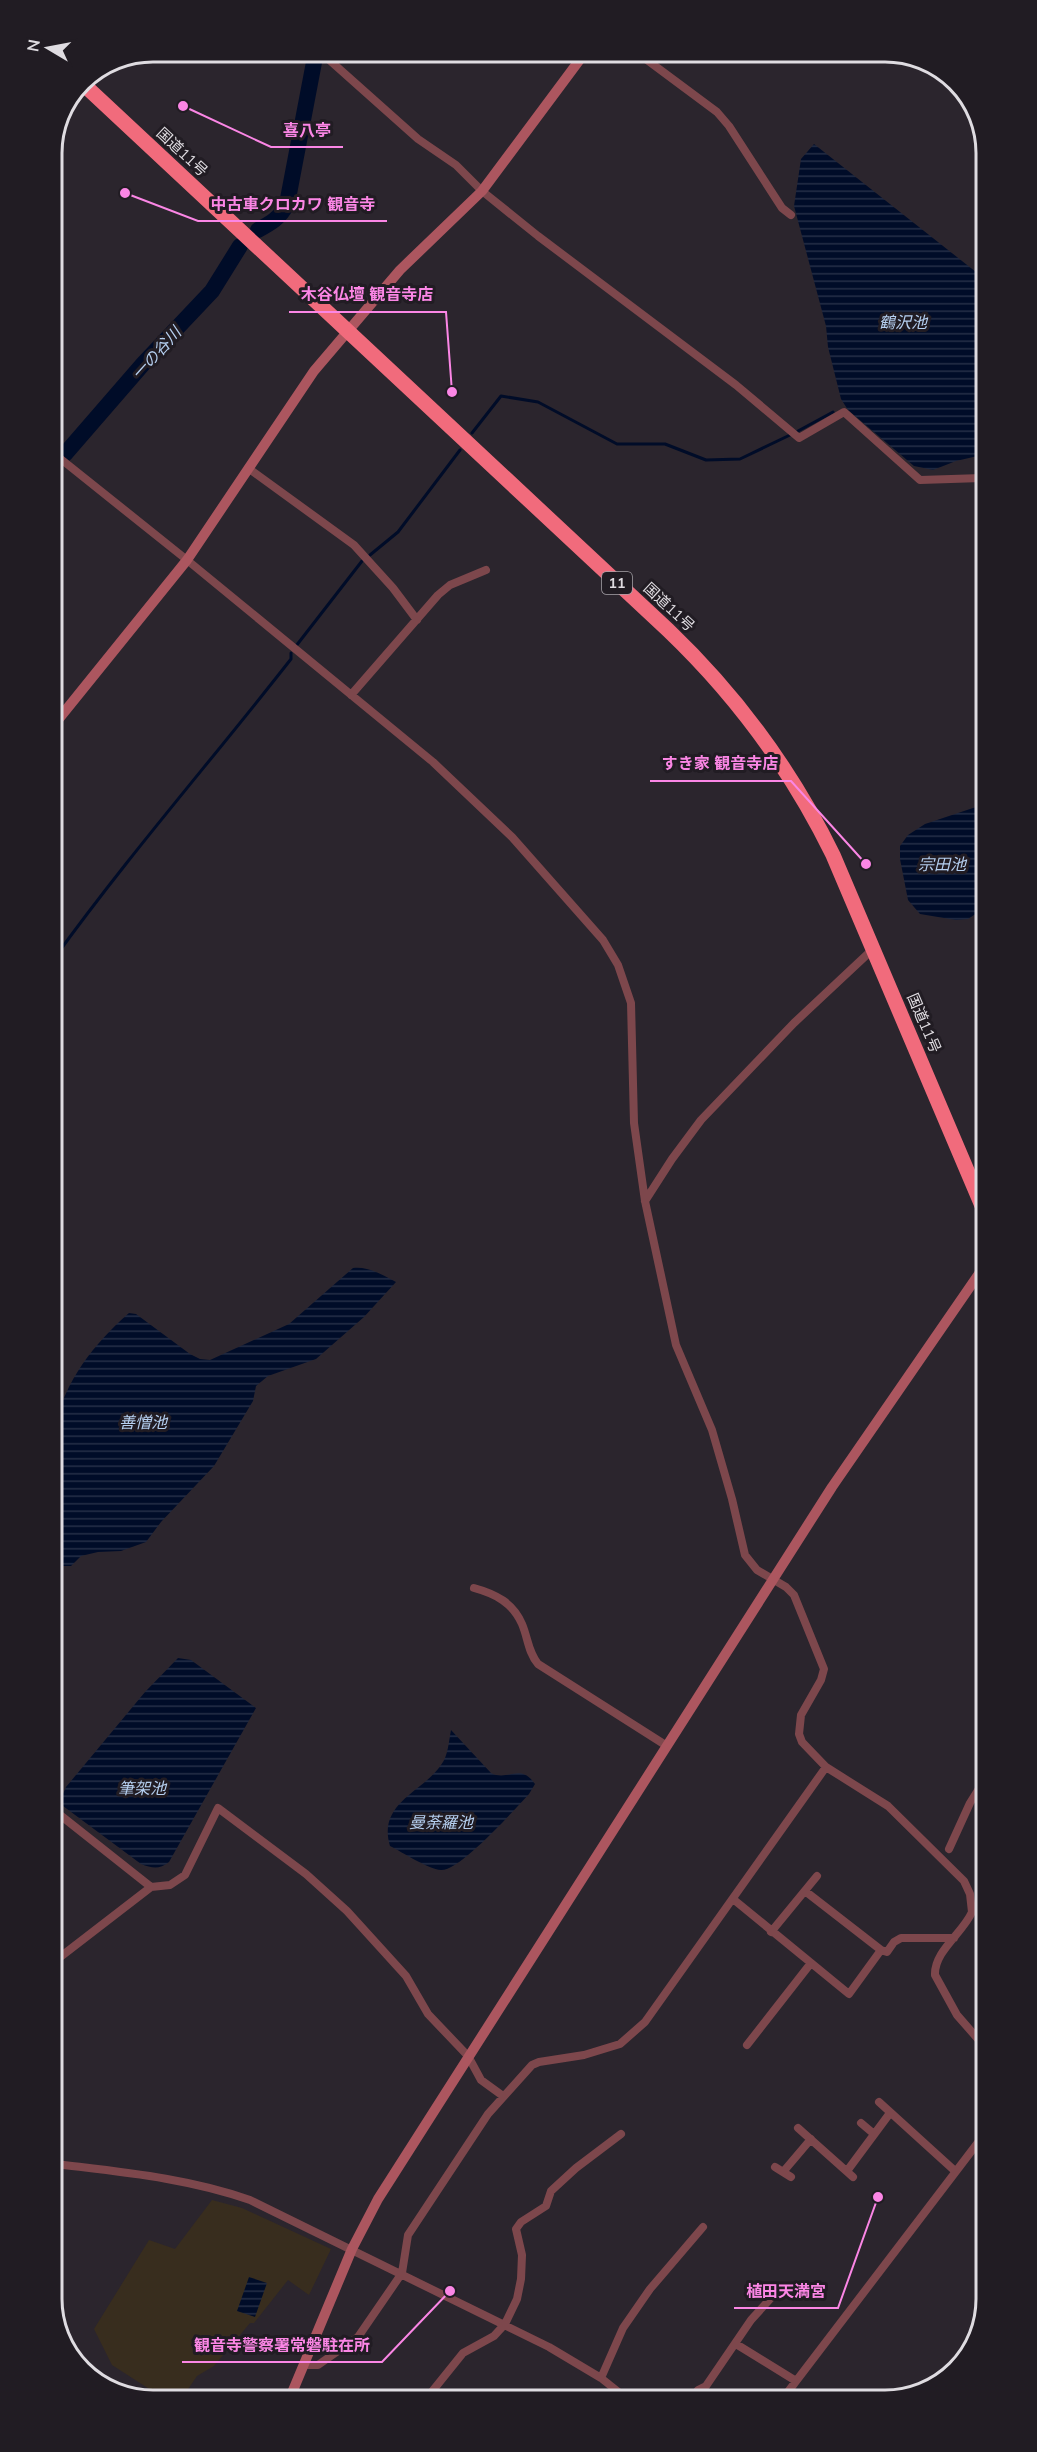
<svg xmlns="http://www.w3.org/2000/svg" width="1037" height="2452" font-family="Mulish,'Noto Sans JP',sans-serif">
<defs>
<pattern id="water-rules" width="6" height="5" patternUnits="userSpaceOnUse" patternTransform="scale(1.5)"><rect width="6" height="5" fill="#000c28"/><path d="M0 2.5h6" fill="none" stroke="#252f47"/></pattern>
</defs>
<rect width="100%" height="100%" fill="#2b252d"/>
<path fill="#382d1e" d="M212,2200L242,2208L331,2249L309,2295L288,2280L254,2323H250L214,2366L197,2376L180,2401H168L112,2365L94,2329L149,2240L175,2249Z"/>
<path fill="url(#water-rules)" d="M814,144L981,276L982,455L956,461L933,470L914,466L848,410L841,399L828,347L826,326L794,206L801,159Z
M982,805L983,909L968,919L956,920L920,914L908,900L900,859V846L908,835L925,824Z
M353,1268C368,1266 383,1275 396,1282L364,1317L316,1359L268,1376L256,1386L253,1401L214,1466L161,1522L146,1542L121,1551L98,1552L81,1556L71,1566H55C54,1534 54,1501 54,1469C54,1456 52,1440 55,1427C65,1380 94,1344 129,1313L136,1314L190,1354L200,1359L210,1360L289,1324Z
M178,1658L191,1660L256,1708L169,1862C159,1870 152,1868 141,1864L63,1806L62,1796L66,1787L145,1692Z
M451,1730L491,1773C508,1782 520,1762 535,1784L529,1794C514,1810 460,1871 441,1870C428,1869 402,1852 390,1846C377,1803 423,1792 441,1765C448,1757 449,1740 451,1730Z
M249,2277L267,2283L255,2317L237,2311Z"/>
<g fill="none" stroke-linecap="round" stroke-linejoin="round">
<path stroke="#000c28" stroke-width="3" d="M798,431L833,412
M472,433L501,396L538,402L617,444H665L706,460L740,459L790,435
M370,555L398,532L460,450
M296,646L362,561
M53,960C128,856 212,760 291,659V653"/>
<path stroke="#000c28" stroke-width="16" d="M258,230C271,223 280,218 287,204L315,57
M65,454L143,364L212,291L240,246
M52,466L56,461"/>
<path stroke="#7d474c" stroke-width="8" d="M639,54L717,112L729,126L782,208L791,215
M326,57L418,139L456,165L482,191L538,236L736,385L799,438L844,412L920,480L982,478
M52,452L187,560L433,762L512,837L603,940L618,965L631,1003L634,1123L645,1201L676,1345L712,1430L732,1499L745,1555L757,1570L786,1587L794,1595L824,1669L821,1680L801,1715L799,1734L802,1742L826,1767L888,1806L964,1881L970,1894L972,1912C963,1933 934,1951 935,1975L957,2015L985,2047
M248,468L354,545L393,588L417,620
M351,695L438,595L450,585L486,570
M645,1201L672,1159L701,1120L794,1023L873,949
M474,1588C496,1594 513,1603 522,1624C528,1638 528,1652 538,1664L667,1746
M55,1811L151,1887
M949,1849L970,1803L985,1779
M733,1899L849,1994L881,1950L805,1891
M771,1932L817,1876
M881,1950L887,1952L894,1942L901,1938H954
M55,1961L151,1887L170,1885L185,1875L218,1808L306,1874L347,1911L406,1976L428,2014L468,2056L481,2080L503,2096
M747,2045L811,1963
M879,2102L955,2171
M861,2123L874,2134
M798,2128L853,2177
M56,2164C121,2172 188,2178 250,2200L549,2347L601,2378L626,2398
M775,2167L791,2177
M847,2171L890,2113
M783,2172L811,2139
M736,2344L796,2381
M304,2365H318L358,2337L402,2273L408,2235L488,2114L532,2065L539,2062L584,2055L620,2044L645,2022L826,1767
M601,2378L623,2328L650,2289L703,2227
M692,2397L698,2390L706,2386L751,2320L781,2287
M784,2397L986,2132
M426,2399L463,2353L494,2336L505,2324L517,2299L521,2279L522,2255L516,2229L521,2222L546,2206L551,2191L576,2168L621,2134"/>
<path stroke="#ac565f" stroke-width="10" d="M53,726L187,560L314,371L400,270L482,191L584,54
M289,2400L352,2249L378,2199L832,1487L983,1268"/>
<path stroke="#f16b7c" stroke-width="15" d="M81,82L668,630C737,696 791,769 833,855L983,1208"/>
</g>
<g text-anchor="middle" stroke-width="6" stroke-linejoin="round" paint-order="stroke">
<rect fill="#211c23" stroke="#a6a2a8" stroke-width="1.5" x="602" y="572" width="30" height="22" rx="4.5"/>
<g font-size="14" font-weight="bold" fill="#dfdce1">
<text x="617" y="588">11</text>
</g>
<g font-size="15" fill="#dfdce1" stroke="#211c23">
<text transform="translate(182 152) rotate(43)" y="5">国道11号</text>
<text transform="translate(669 607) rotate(43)" y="5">国道11号</text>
<text transform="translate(924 1023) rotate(67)" y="5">国道11号</text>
</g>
<g font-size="16" font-style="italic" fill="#b5cff0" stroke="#211c23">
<text x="903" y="328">鶴沢池</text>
<text transform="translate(156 353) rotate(-48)" y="6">一の谷川</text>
<text x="942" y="870">宗田池</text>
<text x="143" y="1428">善憎池</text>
<text x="142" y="1794">筆架池</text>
<text x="441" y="1828">曼荼羅池</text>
</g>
</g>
<path d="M0 0H1037V2452H0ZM153 62H885A91 91 0 0 1 976 153V2299A91 91 0 0 1 885 2390H153A91 91 0 0 1 62 2299V153A91 91 0 0 1 153 62Z" fill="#211c23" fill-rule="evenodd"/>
<path fill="none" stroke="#dfdce1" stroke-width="3" d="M153 62H885A91 91 0 0 1 976 153V2299A91 91 0 0 1 885 2390H153A91 91 0 0 1 62 2299V153A91 91 0 0 1 153 62Z"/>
<path fill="none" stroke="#fb86e5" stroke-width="2" d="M183 106L271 147H343M125 193L198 221H387M452 392L446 312H289M866 864L791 781H650M878 2197L838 2308H734M450 2291L382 2362H182"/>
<g fill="#fb86e5" stroke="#211c23" stroke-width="2">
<circle cx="183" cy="106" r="6"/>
<circle cx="125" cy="193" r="6"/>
<circle cx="452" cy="392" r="6"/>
<circle cx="866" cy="864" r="6"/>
<circle cx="878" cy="2197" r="6"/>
<circle cx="450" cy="2291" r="6"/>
</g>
<g font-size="16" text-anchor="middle" font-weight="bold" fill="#fb86e5" stroke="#211c23" stroke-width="6" stroke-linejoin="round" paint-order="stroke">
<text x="307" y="136">喜八亭</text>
<text x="293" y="210">中古車クロカワ 観音寺</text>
<text x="367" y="300">木谷仏壇 観音寺店</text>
<text x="720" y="769">すき家 観音寺店</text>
<text x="786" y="2297">植田天満宮</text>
<text x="282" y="2351">観音寺警察署常磐駐在所</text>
</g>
<g transform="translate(48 48) rotate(280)" stroke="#211c23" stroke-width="4.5" paint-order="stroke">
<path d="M0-4.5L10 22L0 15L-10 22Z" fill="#dfdce1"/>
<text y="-9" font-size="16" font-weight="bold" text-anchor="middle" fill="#dfdce1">N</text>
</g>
</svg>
